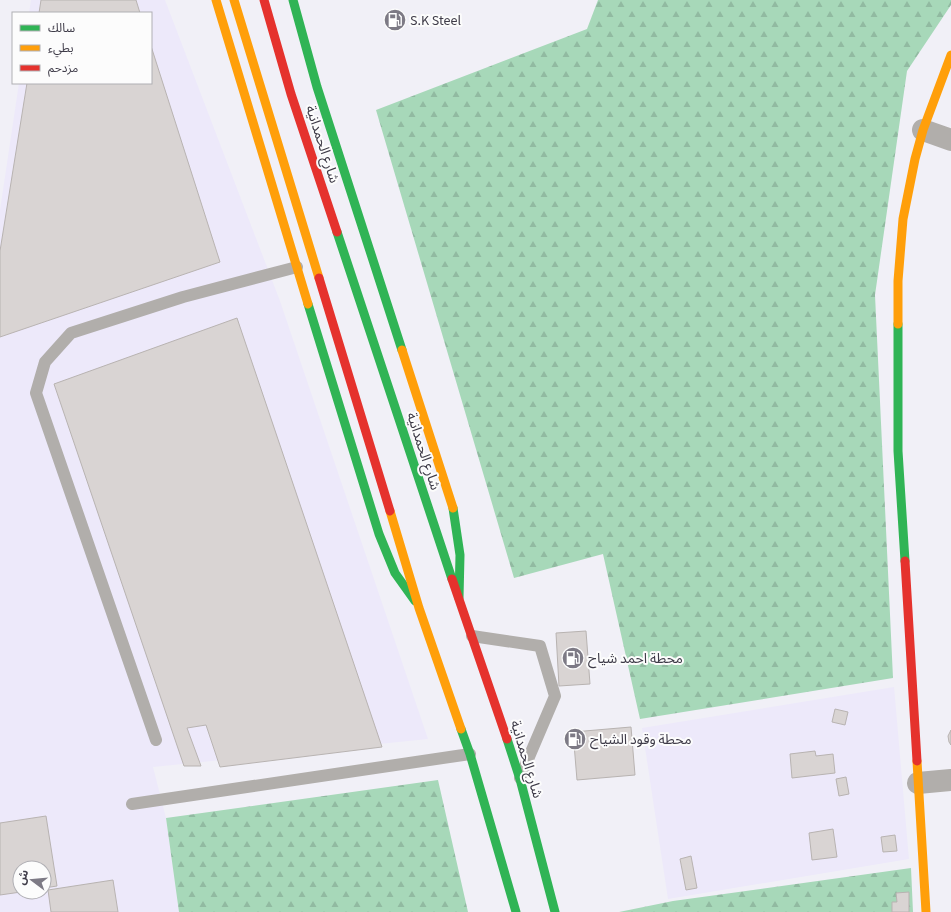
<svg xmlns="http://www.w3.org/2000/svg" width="951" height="912" font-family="'Source Sans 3','Noto Sans Arabic',sans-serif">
<defs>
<pattern id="forest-firs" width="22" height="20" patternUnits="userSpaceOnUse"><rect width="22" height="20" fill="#a7d8b9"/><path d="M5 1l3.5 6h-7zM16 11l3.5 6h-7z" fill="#91baa1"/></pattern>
</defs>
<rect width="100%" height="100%" fill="#f1f0f7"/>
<path fill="#ede9fa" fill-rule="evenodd" d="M31,0H165L280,301L428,739L153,767L166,818L179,912H0V210L19,83H151V13H29ZM20,868H44V892H20Z
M894,687L909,859L668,899L642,728Z"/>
<path fill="url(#forest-firs)" d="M598,0H951V5L907,71L875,295L893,678L640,719L603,554L514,578L376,110L587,29Z
M438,780L468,912H179L166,818Z
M911,868L913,912H619L673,901Z"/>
<path fill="#d9d4d3" stroke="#b8b3b1" d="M41,0H136L140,13H39Z
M151,46L220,262L0,337V251L27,83H151Z
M237,318L382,747L220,767L206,725L187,728L201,766H184L54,384Z
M586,631L590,684L559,686L556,633Z
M835,709L848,712L845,725L832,722Z
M631,727L635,775L577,780L573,732Z
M951,730V745L949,742L948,736Z
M815,751L816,756L833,754L835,773L792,778L790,754Z
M846,777L849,794L839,796L836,779Z
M46,816L57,886L44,888V868H20V892H21L0,895V823Z
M833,829L837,857L812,860L809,833Z
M895,835L897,851L883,852L881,837Z
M691,856L697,888L686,890L680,859Z
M113,880L118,912H51L48,890Z
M909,892V912H892V902H897L896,893Z"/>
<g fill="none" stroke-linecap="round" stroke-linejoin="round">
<path stroke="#b1aeab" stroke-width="12" d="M472,636L540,646L555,696L520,778
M156,740L36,393L45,362L71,333L183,297L297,267
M132,804L470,754"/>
<path stroke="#b1aeab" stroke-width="22" d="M923,130L951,140
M918,783L951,780"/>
<path stroke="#30b455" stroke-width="9" d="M293,0L317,87L402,350
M337,232L452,579
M308,304L379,534L395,573L415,601
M898,324V451L905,561
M453,508L460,555L459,598
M461,729L470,754L516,912
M507,739L520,779L555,912"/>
<path stroke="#ff9f0a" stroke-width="9" d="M216,0L308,304
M234,0L319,278
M898,324V281L903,219L915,159L923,130L951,55
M402,350L453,508
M390,511L419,608L461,729
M917,761L926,912"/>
<path stroke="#e5322d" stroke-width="9" d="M264,0L291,94L337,232
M319,278L390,511
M905,561L917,761
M452,579L507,739"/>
</g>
<defs>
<g id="fuel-disc" transform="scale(1.15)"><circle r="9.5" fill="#7d7a85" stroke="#fcfcfc"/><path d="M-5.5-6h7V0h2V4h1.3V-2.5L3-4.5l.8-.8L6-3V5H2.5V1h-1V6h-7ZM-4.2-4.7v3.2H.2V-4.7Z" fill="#fff"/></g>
</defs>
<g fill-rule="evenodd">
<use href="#fuel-disc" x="395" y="20"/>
<use href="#fuel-disc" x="573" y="658"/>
<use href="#fuel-disc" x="575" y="739"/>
</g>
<g text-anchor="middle" stroke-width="4" stroke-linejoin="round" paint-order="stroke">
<g font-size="14" fill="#3e3b48" stroke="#fcfcfc" text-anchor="start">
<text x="410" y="25">S.K Steel</text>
<text x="588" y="663">محطة احمد شياح</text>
<text x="590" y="744">محطة وقود الشياح</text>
</g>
<g font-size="14" fill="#3e3b48" stroke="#fcfcfc">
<text transform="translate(323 144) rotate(72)" y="5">شارع الحمدانية</text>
<text transform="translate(424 451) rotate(72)" y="5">شارع الحمدانية</text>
<text transform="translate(527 759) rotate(73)" y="5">شارع الحمدانية</text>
</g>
</g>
<rect x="12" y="12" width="140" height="72" fill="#fcfcfc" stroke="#b0afb4"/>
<rect x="20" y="25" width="20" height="6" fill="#30b455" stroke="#b0afb4"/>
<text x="48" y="32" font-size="12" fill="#3e3b48">سالك</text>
<rect x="20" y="45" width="20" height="6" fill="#ff9f0a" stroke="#b0afb4"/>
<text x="48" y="52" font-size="12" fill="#3e3b48">بطيء</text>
<rect x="20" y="65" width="20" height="6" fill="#e5322d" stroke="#b0afb4"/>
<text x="48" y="72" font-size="12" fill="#3e3b48">مزدحم</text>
<g transform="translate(32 880) rotate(286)"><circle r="19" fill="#fcfcfc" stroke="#b0afb4"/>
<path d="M0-3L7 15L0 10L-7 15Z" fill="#7d7a85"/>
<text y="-6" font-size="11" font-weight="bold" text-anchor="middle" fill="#3e3b48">ش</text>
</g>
</svg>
